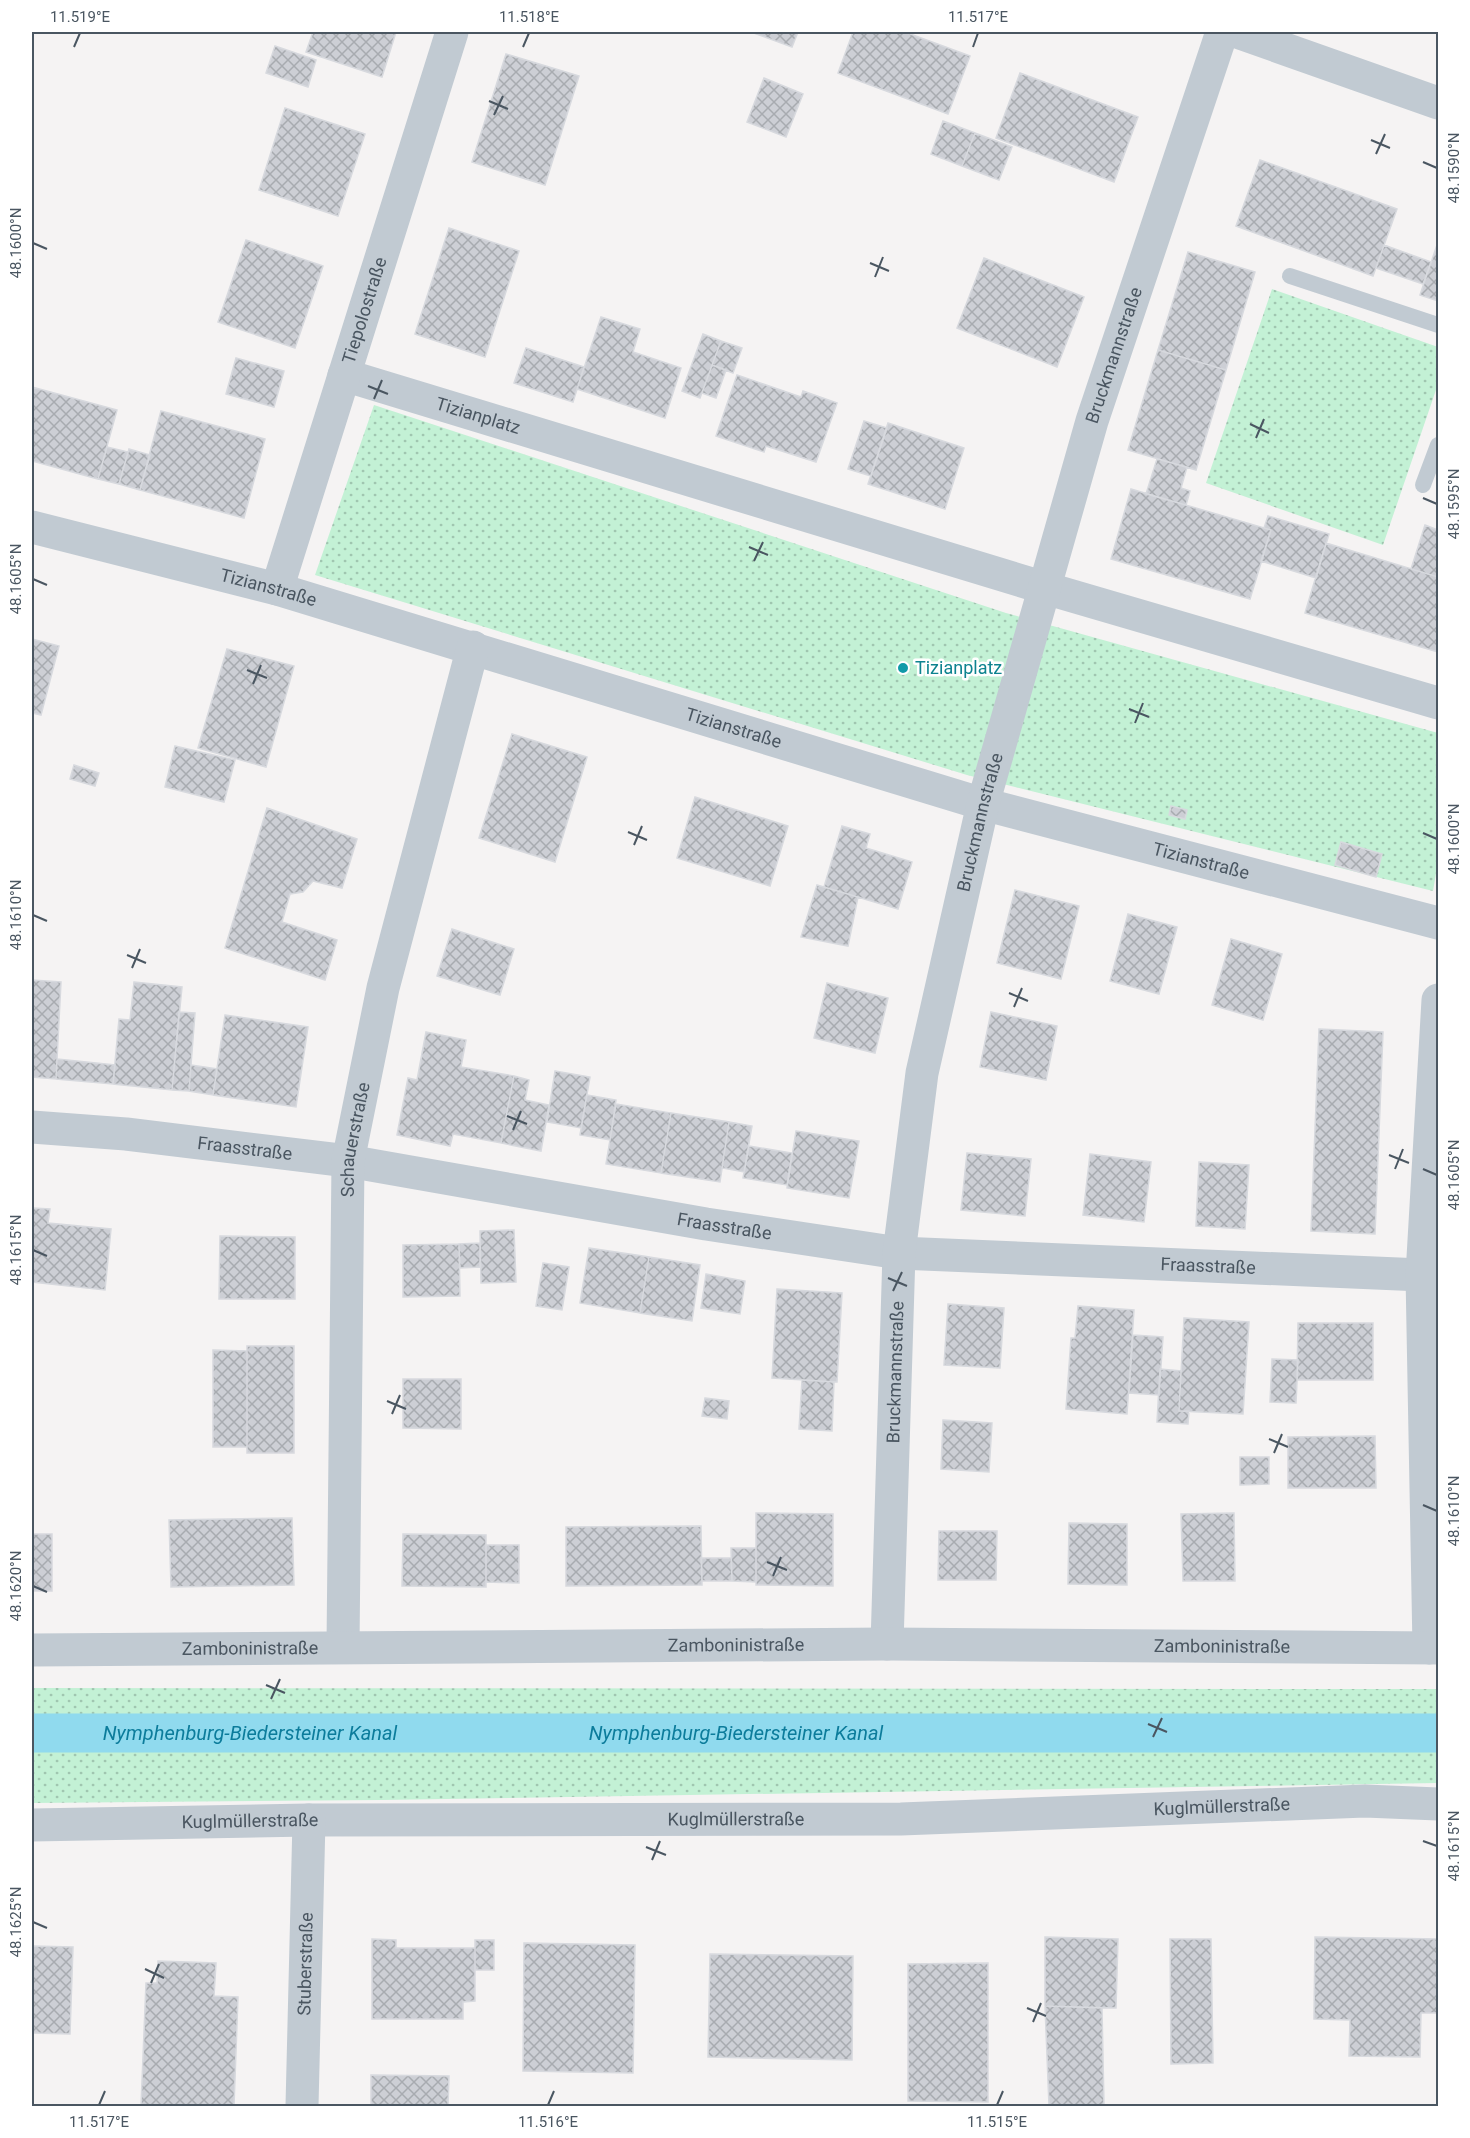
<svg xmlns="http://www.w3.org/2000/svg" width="1470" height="2138" font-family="Roboto,sans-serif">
<defs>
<pattern id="park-dots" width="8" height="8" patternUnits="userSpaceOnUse" patternTransform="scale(1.5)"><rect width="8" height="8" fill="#c3f1d5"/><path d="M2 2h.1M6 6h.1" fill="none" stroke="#a0c6b0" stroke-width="1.8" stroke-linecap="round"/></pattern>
<pattern id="building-cross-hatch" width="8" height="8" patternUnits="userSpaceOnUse" patternTransform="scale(1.5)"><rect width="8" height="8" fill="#cdcfd5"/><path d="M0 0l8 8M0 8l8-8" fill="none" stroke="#a8abb0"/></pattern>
</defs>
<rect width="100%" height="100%" fill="#f5f3f3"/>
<path fill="url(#park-dots)" d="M1272,289L1438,347V384L1383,545L1206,483Z
M374,405L1006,613L1438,733V862L1433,891L967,775L315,575Z
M32,1688L1438,1689V1783L382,1800L32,1803Z"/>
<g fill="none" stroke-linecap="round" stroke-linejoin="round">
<path stroke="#90daee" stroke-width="39" id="s1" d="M32,1733H1438"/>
</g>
<path fill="url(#building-cross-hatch)" stroke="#d7d9de" stroke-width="1.5" d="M313,32H396L382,77L306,52Z
M751,32H798L792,47Z
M853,32H905L970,56L948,114L838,73Z
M275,46L316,60L308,87L266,73Z
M506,54L579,76L545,185L472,162Z
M1020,73L1138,117L1114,182L996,138Z
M764,78L803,94L786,137L747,122Z
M285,108L365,134L338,216L259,190Z
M943,121L975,133L962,166L931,154Z
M975,133L1012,147L999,180L962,166Z
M1260,160L1397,209L1373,276L1236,226Z
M449,228L519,251L485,357L415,334Z
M246,240L323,266L295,348L218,322Z
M1438,242V301L1420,295Z
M1384,245L1431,262L1423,284L1376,268Z
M1188,252L1255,272L1226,370L1158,350Z
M984,258L1084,297L1057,367L957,328Z
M601,317L640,329L633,352L681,368L665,418L577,389Z
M703,334L721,341L700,398L682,391Z
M721,341L742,348L733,373L712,365Z
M526,348L584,367L573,402L514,383Z
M1158,350L1226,370L1196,470L1128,450Z
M236,358L284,371L274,407L226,394Z
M712,365L726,370L716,398L702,393Z
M737,375L801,397L803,391L837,403L816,462L766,446L764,452L716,436Z
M32,387L117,410L98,479L32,461Z
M161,411L265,439L244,518L140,490Z
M864,421L887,428L871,476L848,469Z
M888,423L964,448L945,509L868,484Z
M107,447L128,452L119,484L98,479Z
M129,449L150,455L140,490L119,484Z
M1157,459L1187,467L1181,488L1190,491L1186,505L1146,494Z
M1131,489L1271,530L1250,599L1111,559Z
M1268,516L1329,534L1316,578L1261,561L1271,530L1264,528Z
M1425,525L1438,530V577L1411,569Z
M1326,543L1438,577V652L1305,613Z
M32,639L59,646L41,715L32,713Z
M227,649L294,666L266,767L198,748Z
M512,734L587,757L555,862L479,838Z
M175,746L235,760L224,802L165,787Z
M74,765L99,773L95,786L70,779Z
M695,797L788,826L770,886L677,858Z
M1171,806L1187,810L1185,819L1169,815Z
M267,808L357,839L342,888L313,881L303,892L290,894L282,922L337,940L325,980L225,948Z
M842,826L870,834L866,848L912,862L898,909L824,887Z
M1341,842L1382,854L1376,877L1335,865Z
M817,885L858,897L848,946L801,937Z
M1015,890L1079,906L1061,979L997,963Z
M1128,914L1177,927L1159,994L1110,981Z
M452,929L514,949L500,995L437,976Z
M1231,939L1282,954L1263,1020L1212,1005Z
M32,980L61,982L56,1079L32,1077Z
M134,982L182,987L172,1090L113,1084L119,1019L130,1020Z
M827,983L888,998L875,1053L814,1038Z
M179,1012L195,1013L189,1091L172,1090Z
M991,1012L1057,1026L1046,1080L980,1067Z
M225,1015L308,1027L296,1107L213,1095Z
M1319,1029L1383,1032L1375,1234L1311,1231Z
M426,1032L466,1040L461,1067L514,1076L501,1143L453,1134L450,1146L397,1135L408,1078L417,1080Z
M57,1059L115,1065L113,1084L56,1079Z
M191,1065L217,1069L213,1095L189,1091Z
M555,1071L590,1077L581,1128L547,1122Z
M514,1076L529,1080L525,1100L549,1105L541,1151L501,1143Z
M587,1095L616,1100L610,1140L580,1135Z
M616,1104L671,1113L661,1173L606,1164Z
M671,1113L729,1122L720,1182L661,1173Z
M729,1122L752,1126L744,1172L722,1168Z
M796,1131L859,1141L849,1198L787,1188Z
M749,1146L792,1153L787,1185L743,1178Z
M967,1153L1031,1159L1025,1216L961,1210Z
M1090,1154L1151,1162L1144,1222L1083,1215Z
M1199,1162L1249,1165L1245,1229L1196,1226Z
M32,1208L50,1209L48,1223L111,1229L105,1290L32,1282Z
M514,1230L516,1282L481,1283L480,1231Z
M220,1236L295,1237V1299H219Z
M480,1243V1267L460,1268L459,1244Z
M459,1244L460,1296L403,1297V1245Z
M589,1248L649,1257L640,1313L580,1303Z
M649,1257L700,1265L692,1321L640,1313Z
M543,1263L569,1267L562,1310L536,1306Z
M706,1274L745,1281L740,1314L701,1308Z
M777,1289L842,1293L837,1382L772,1378Z
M948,1304L1004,1308L1000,1368L944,1365Z
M1078,1306L1134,1310L1127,1414L1066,1409L1071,1338H1075Z
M1184,1318L1249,1322L1243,1414L1179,1411Z
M1298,1323H1373V1380H1297Z
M1133,1335L1163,1337L1159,1395L1129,1393Z
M247,1346H294V1453H247Z
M213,1350L247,1351V1447H213Z
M1272,1359L1298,1360L1296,1403L1270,1402Z
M1160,1369L1181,1371L1179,1411H1189L1188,1424L1157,1422Z
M403,1379H461V1429L403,1428Z
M802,1380L834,1382L832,1431L799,1429Z
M705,1398L729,1401L727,1419L702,1416Z
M943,1420L992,1423L989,1472L941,1469Z
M1375,1436L1376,1488H1288V1437Z
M1240,1457H1269V1484L1240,1485Z
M756,1513L833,1514V1586L756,1585Z
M1234,1513L1235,1581H1183L1181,1514Z
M292,1518L294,1585L171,1587L169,1520Z
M1069,1523L1127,1524V1585L1068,1584Z
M701,1526L702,1585L566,1586V1527Z
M939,1531H997L996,1580H938Z
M32,1534H52V1591H32Z
M403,1534L486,1535V1587L402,1586Z
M486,1545H519V1583L486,1582Z
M731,1548H756V1582L732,1581Z
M701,1558H731L732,1581H702Z
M1045,1937L1118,1939L1116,2008L1045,2006Z
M1315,1937L1438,1939V2013H1421L1420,2057L1349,2056L1350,2020L1314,2019Z
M372,1939L396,1940V1948H475V2001L463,2002V2019H372Z
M1170,1939H1211L1213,2063L1171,2064Z
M475,1940H494V1970H475Z
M524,1943L635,1945L633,2073L523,2071Z
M32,1946L73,1947L70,2034L32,2033Z
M710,1954L853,1956L852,2060L708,2057Z
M158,1961L216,1963L214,1996L238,1997L234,2106H141L146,1983H157Z
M988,1963V2102L908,2101V1964Z
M1045,2006L1102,2008L1104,2106H1049Z
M371,2075L449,2076L448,2106H371Z"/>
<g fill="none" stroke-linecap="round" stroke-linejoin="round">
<path stroke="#c1cad2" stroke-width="16" d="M1290,276L1438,325
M1423,485L1438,445"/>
<g stroke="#c1cad2" stroke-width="33">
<path d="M1237,32L1438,103"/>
<path id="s2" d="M344,375L1045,588L1438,703"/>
<path id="s3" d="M32,527L277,589L983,804L1438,923"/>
<path id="s4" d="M277,589L452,32"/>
<path id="s5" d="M32,1127L126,1134L348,1161L706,1224L899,1253L1422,1275"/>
<path id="s6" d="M887,1644L899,1253L922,1073L983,804L1092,421L1222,32"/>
<path id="s7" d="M343,1646L348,1161L383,988L473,647"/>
<path d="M1429,1648L1422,1275L1438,1000"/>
<path id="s8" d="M32,1650L887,1644L1438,1648"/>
<path id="s9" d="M32,1825L309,1820L901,1819L1365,1801L1438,1804"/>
<path id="s10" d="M302,2106L309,1820"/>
</g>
</g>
<path fill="none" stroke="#4a5661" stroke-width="2" d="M74,47L80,33M523,47L529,33M973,47L978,33M489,101L508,109M494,115L503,96M1371,140L1390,148M1376,154L1385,134M1423,162L1437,168M33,243L47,249M870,263L889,271M875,277L883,257M368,386L388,394M374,399L382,380M1250,424L1269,433M1256,438L1264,419M1423,498L1437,504M749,547L768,555M754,561L763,542M33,579L47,585M247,670L267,678M253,684L261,665M1129,709L1149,717M1135,723L1143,703M628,832L647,840M1423,833L1437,839M634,845L642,826M33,915L47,921M127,955L146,963M132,968L140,949M1009,993L1028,1001M1014,1007L1022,988M507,1116L527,1124M513,1130L521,1111M1389,1155L1409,1163M1395,1169L1403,1149M1423,1169L1437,1175M33,1250L47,1256M888,1278L907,1286M893,1291L902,1272M387,1401L406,1409M392,1414L400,1395M1269,1439L1288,1447M1274,1453L1282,1434M1423,1505L1437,1511M767,1562L787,1570M773,1576L781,1557M33,1586L47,1592M266,1685L285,1693M271,1699L280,1679M1148,1724L1167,1732M1153,1737L1162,1718M1423,1841L1437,1846M646,1847L666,1855M652,1860L660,1841M33,1922L47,1928M145,1969L164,1978M151,1983L159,1964M1027,2008L1046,2016M1033,2022L1041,2003M99,2105L105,2091M548,2105L554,2091M997,2105L1003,2091"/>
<circle fill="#0f9aa8" stroke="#fff" stroke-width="2" cx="903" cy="668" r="6"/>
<g text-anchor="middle" stroke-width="5" stroke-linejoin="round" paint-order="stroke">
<g font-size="18" fill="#4a5661" stroke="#fff">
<text dy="6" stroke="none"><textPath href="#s4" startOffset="292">Tiepolostraße</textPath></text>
<text dy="6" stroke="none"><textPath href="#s6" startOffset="1316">Bruckmannstraße</textPath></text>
<text dy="6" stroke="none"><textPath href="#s2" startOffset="140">Tizianplatz</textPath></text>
<text dy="6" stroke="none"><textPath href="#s3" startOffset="244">Tizianstraße</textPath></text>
<text dy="6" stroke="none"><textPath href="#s3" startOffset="730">Tizianstraße</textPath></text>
<text dy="6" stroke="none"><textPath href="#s6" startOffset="830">Bruckmannstraße</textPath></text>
<text dy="6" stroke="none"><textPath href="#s3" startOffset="1216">Tizianstraße</textPath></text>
<text dy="6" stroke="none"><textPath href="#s7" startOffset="507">Schauerstraße</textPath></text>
<text dy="6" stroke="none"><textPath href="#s5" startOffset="214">Fraasstraße</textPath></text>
<text dy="6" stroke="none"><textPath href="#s5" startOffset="700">Fraasstraße</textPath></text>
<text dy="6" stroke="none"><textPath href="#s5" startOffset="1186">Fraasstraße</textPath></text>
<text dy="6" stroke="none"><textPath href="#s6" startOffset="272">Bruckmannstraße</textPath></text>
<text dy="6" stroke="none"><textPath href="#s8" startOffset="704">Zamboninistraße</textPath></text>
<text dy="6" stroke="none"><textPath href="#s8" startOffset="218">Zamboninistraße</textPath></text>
<text dy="6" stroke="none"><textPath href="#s8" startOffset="1190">Zamboninistraße</textPath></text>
<text dy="6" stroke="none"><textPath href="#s9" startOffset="1190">Kuglmüllerstraße</textPath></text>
<text dy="6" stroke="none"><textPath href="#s9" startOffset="704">Kuglmüllerstraße</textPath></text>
<text dy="6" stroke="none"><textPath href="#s9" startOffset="218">Kuglmüllerstraße</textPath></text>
<text dy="6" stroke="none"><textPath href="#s10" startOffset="142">Stuberstraße</textPath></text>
</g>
<g font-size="18" fill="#0d838f" stroke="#fff" text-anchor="start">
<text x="915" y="674">Tizianplatz</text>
</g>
<g font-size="20" font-style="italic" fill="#0c7c9b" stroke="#fff">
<text dy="7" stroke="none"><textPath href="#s1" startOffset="218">Nymphenburg-Biedersteiner Kanal</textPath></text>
<text dy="7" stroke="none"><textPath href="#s1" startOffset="704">Nymphenburg-Biedersteiner Kanal</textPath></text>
</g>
</g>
<rect width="1470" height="2138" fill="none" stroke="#ffffff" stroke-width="66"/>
<rect x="33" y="33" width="1404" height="2072" fill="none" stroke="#4a5661" stroke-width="2"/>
<g font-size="15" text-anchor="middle" fill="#4a5661">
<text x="80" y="22">11.519°E</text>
<text x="529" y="22">11.518°E</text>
<text x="978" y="22">11.517°E</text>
<text transform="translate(1454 168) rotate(-90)" y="5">48.1590°N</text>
<text transform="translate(16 243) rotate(-90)" y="5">48.1600°N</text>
<text transform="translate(1454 504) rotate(-90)" y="5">48.1595°N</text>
<text transform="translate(16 579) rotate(-90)" y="5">48.1605°N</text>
<text transform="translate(1454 839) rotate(-90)" y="5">48.1600°N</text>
<text transform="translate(16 915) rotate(-90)" y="5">48.1610°N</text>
<text transform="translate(1454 1175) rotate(-90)" y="5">48.1605°N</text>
<text transform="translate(16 1250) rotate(-90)" y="5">48.1615°N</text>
<text transform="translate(1454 1511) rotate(-90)" y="5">48.1610°N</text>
<text transform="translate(16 1586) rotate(-90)" y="5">48.1620°N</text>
<text transform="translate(1454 1846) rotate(-90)" y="5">48.1615°N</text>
<text transform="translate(16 1922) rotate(-90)" y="5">48.1625°N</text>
<text x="99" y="2127">11.517°E</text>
<text x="548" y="2127">11.516°E</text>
<text x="997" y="2127">11.515°E</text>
</g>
</svg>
